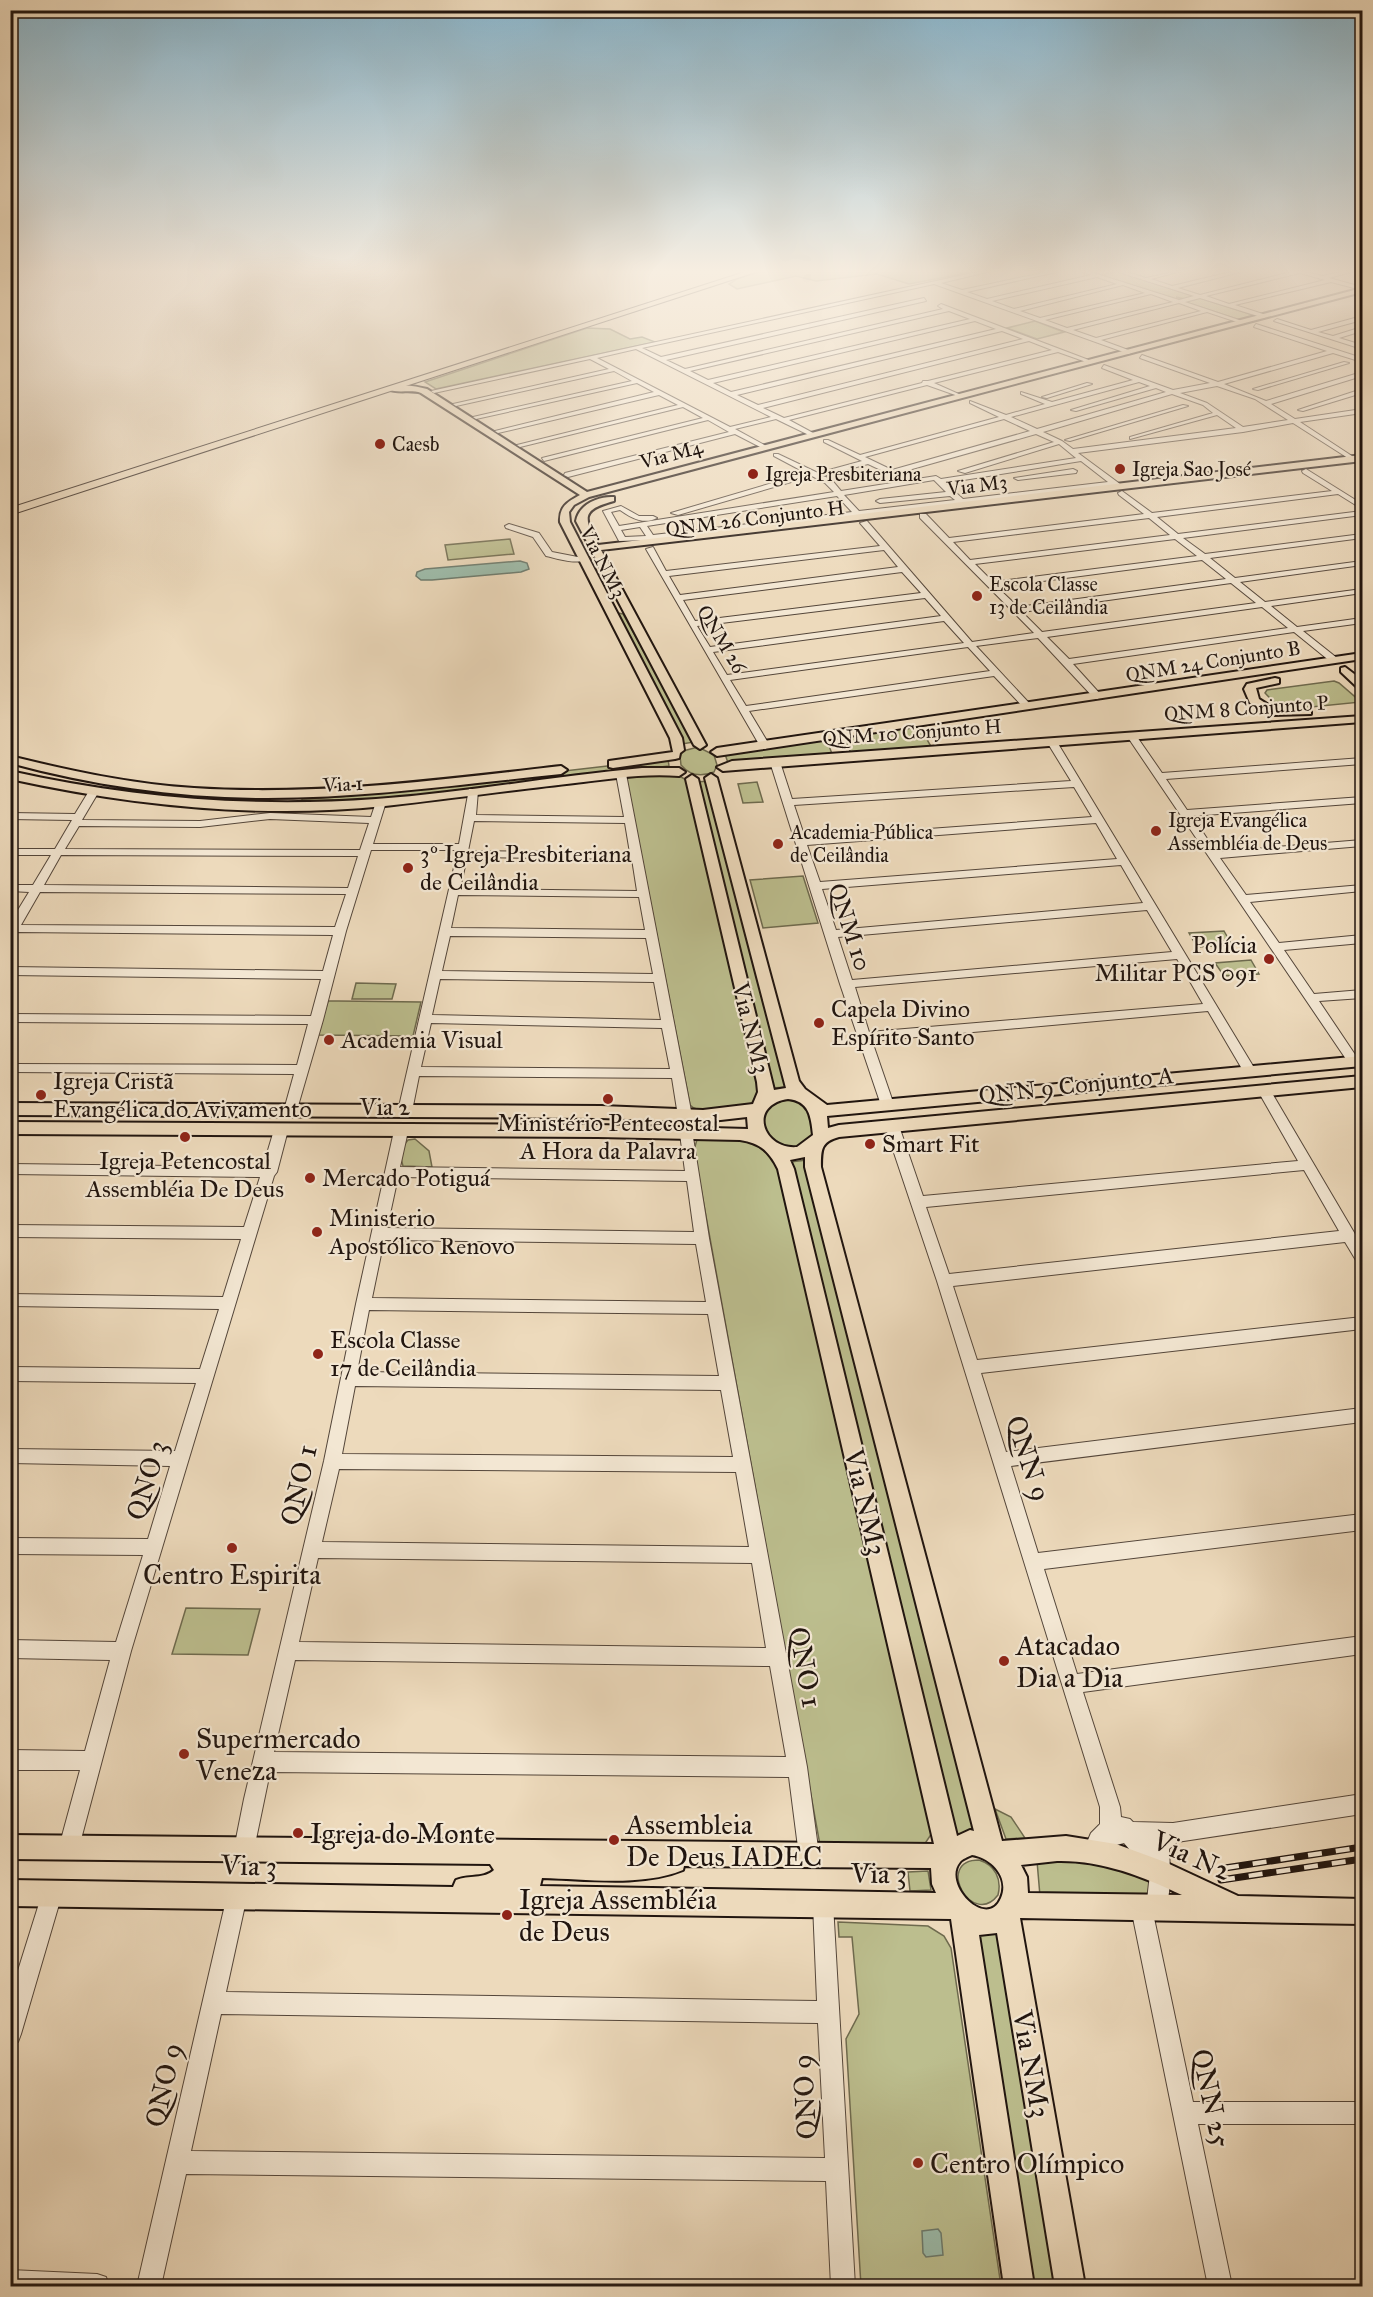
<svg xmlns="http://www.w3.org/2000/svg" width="1373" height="2297" font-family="'IM FELL Great Primer',serif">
<rect width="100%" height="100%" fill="#eddabc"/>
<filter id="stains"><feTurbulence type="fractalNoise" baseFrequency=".00333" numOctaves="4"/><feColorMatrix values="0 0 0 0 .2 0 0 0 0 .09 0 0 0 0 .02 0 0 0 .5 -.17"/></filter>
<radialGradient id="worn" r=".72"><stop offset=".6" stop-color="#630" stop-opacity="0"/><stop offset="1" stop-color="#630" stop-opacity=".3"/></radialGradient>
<path fill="#bcbe8e" stroke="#6e6a4e" stroke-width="1.5" d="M768,269H988L909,284L877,274L816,281L796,276L737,289L729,284L737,279Z
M1118,271L1196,296L1185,299L1176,297L1182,299L1177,300L1101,275Z
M1200,298L1256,316L1240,320L1185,302Z
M1035,321L1064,332L1037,339L1007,328Z
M587,328L610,329L630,339L642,337L655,342L436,389L425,382Z
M510,539L514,554L448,560L445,545Z
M618,613L623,614L694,742L682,744L616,615Z
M1334,681L1339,683L1361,702L1281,710L1265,693L1267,690Z
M919,726L932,748L851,753L843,736Z
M820,740H827L832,754L728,763L725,754Z
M698,747L714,755L717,765L714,772C701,777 690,776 681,765L680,756L683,751Z
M668,759L669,766L386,799L299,802L303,799L339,797Z
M676,774L688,781L761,1090L751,1104C738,1108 699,1116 690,1105L626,777Z
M709,781L788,1087L771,1088L697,782Z
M757,782L763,802L743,803L738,784Z
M803,876L818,923L763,928L750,880Z
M1224,931L1232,945L1197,947L1189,933Z
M1251,960L1259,974L1224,976L1215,963Z
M356,983L396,984L392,999H352Z
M328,1001H338L421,1002L413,1036L318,1035Z
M777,1099C806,1099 811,1107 813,1135L805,1146C799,1147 790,1150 785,1148C761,1142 757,1111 777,1099Z
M698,1136C736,1137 755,1135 780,1168L934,1830L924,1845H820L694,1150Z
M415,1139L429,1151L432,1167L403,1166C399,1155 401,1148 408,1140Z
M807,1160L974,1828L971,1831L954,1836L790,1162Z
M186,1608L260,1609L248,1655L172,1654Z
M995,1809L1011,1817L1025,1838L1006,1839Z
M1074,1856L1151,1877L1147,1897L1040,1896L1037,1861Z
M979,1860C995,1865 1002,1879 998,1895C972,1929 934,1860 979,1860Z
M928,1871L931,1890L910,1891L908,1872Z
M838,1922L928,1926L944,1936L951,1948L1001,2286H861L846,2039L859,2014L852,1937H839Z
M973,1929H1000L1060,2286H1025Z"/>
<path fill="#9abbaa" stroke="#6a796c" stroke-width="1.5" d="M520,561L527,563L529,569L521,572L432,580H421L416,576L417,572L425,569Z
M938,2229L941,2233L943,2255L926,2257L923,2253L922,2231Z"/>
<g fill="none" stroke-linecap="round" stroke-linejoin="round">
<g stroke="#54463a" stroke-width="2">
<path id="minor" d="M991,269H1000L941,283L962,290L1061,269H1070L967,292L987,299L1091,275L1074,269H1081L1179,300L1194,296L1109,269H1117L1146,278L1189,269L1151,279L1172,286L1244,269H1252L1178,288L1200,295L1295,271L1291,269L1323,276L1353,269L1354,271L1329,278L1362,287V290L1331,282L1235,305L1266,315L1264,318L1200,298L1185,302L1245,322L1240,323L1207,312L1101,340L1131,351L1129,354L934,284L642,348L661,357L924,298L926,301L666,360L685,369L943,309L938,306L941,304L1094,362L1089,363L1058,352L934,383L961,395V397L927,385L789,420L815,434L813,437L776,419L735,429L768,447V449H764L735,434L568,477L564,475L565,473L729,432L708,420L544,461L542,458L703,418L683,407L520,447L517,445L678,405L659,395L498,433L495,431L654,392L637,383L476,419L473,417L632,381L614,371L456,406L453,404L609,369L590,359L434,393L431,391ZM1300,273L1325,280L1229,304L1206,296ZM1097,277L1117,284L1014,309L992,301ZM1123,285L1145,293L1040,318L1020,311ZM1151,294L1173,302L1067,328L1045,320ZM1179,303L1201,311L1096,338L1073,330ZM949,311L970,319L708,380L690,371ZM975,321L996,329L731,392L713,383ZM1002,331L1023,339L758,405L737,395ZM1029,341L1052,350L928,381H923L922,383L784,418L763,408ZM636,349L771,417L730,427L597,358Z
M1362,316V320L1318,332L1333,336L1362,327V331L1339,338L1362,345V349L1274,321L1277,319L1311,330Z
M1256,324L1362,358V362L1333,353L1224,384L1266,401L1362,372V376L1271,404L1295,419L1362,409V413L1300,422L1355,458V460H1351L1293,423L1243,432L1078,453L1120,484L1121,486L1117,488L1113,486L863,515V519H860L855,516L651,540L619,541L603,511L621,506L639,516H653L657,518C644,525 631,518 620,510L611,512L619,526L834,492L825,483L812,476L678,515L671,513L806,473L774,456V454H778L818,473L862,461L824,442V440H828L860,455L999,417L970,403V401L1006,415L1045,404L1021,394V392L1052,402L1133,380L1102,368L1104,365L1173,390L1210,383L1140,358L1142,355L1218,382L1327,351L1254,327ZM1139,382L1150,386L1071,410L1076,411L1156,388L1166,392L1037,429L1011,417ZM1217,386L1255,399L1288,420L1243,427L1207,403L1180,393ZM1172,394L1203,405L1213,413L1130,437V439L1217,415L1236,428L1073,449L1062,441L1043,432ZM1004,419L1030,431L892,470L865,457ZM1036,434L1054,442L958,471L965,473L1059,444L1076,458L941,479L936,476L841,491L831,479L823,476L868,464L900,479L904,477L898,473ZM1081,461L1108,482L963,499L945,483ZM934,480L946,492L880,499L876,501L880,503L950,496L955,500L859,511L844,495ZM837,496L852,512L653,535L647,526ZM640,527L646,536L625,537L621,530Z
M1344,362L1349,363L1258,390L1253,389Z
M1087,383L1092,384L1047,398L1042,397Z
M1362,389V393L1303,411L1298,410Z
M1183,405L1188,406L1070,441L1065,440Z
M1073,469L1077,471L1076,473L1018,480L1014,478Z
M1306,469L1362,504V509L1338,494L1157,517L1178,534L1362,511V515L1183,538L1205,554L1362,534V538L1210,558L1235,578L1362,561V565L1240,582L1265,602L1362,589V593L1271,606L1297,627L1362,618V623L1303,631L1337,658V662H1331L1294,632L1073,664L1102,696L1097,699L1094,698L1038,638L976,646L1030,704V708H1024L994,676L749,711L770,746L765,749L760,746L646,549L653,547L666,571L880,546L860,523L867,521L972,642L1034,633L920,518V514H926L949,538L1144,514L1119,495L1118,493L1122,491L1152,513L1332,491L1303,473L1302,471ZM1149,518L1170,535L970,560L953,542ZM1175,539L1197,556L993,582L975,564ZM884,550L898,567L680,595L669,576ZM1202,560L1226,579L1018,607L997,587ZM902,572L921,593L695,621L683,600ZM1231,583L1256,603L1042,632L1022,612ZM925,598L941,616L710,647L697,626ZM1262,607L1288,628L1069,659L1047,637ZM944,621L964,643L727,675L713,652ZM968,647L990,671L746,706L730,680Z
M509,524L539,533L552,552L588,559C576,565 559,559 546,556L533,537L506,528L505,526Z
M1129,734H1135L1162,773L1362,758V764L1166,779L1187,810L1362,797V803L1192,816L1216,852L1362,840V846L1220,858L1246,895L1362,885V891L1250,902L1279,943L1362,935V943L1284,950L1314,994L1362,990V998L1319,1001L1358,1059L1360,1062L1358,1065H1350L1127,736Z
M1052,739L1057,742L1256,1071L1255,1074H1245L1208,1011L872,1041L894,1105L887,1110L882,1108L840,984L770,762L775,759L780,762L792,799L1071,781L1047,742ZM1074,787L1092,817L805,838L794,805ZM1096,823L1117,859L820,882L807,845ZM1121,865L1143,903L836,930L822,889ZM1147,910L1172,952L852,980L838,937ZM1177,959L1203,1004L869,1032L855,987Z
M621,771L626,774L692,1116L690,1119L685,1121L678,1116L672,1078L419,1076L412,1111L405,1116L400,1114L398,1111L458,850H371L346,931L323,1020L296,1113H286L284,1110L294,1074L10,1072V1064L297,1065L308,1024L10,1022V1014L311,1016L321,979L10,975V967L323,971L333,935L17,932L10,936V923L29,892L10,891V885H33L51,855H10V849H55L72,820L10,819V813L75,814L89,791L93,790L98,793L82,820L200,821L270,813L371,817L376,802L381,799L386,802L373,844H459L469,789H477L478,791L476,815L624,817L616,774ZM270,819L369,823L360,850L65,849L79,826L200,827ZM474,821L625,823L630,853L468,851ZM61,855L358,856L348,888L44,885ZM467,857L632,859L637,891L460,889ZM40,892L346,894L335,927L21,925ZM458,895L639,897L645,930L451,928ZM450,936L646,938L653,974L442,971ZM440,979L654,982L661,1020L432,1015ZM431,1023L662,1028L670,1069L421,1067Z
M1264,1086L1269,1088L1362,1246V1264L1357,1262L1345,1242L953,1286L977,1360L1362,1317V1329L981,1373L1006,1452L1362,1408V1422L1011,1466L1038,1553L1362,1514V1530L1044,1569L1077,1674L1362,1636V1654L1083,1692L1120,1807L1121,1817L1130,1819L1133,1822L1173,1823L1362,1794V1814L1177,1842L1169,1849C1170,1870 1172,1896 1163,1916L1154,1918L1193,2102H1362V2124H1198L1232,2286H1208L1131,1908L1134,1901L1141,1898L1147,1900L1150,1874L1124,1843L1098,1850L1091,1847L1088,1840L1091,1833L1100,1824V1807L937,1281L885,1126L892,1121L899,1126L923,1196L1298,1161L1258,1091ZM1304,1170L1339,1231L949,1274L926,1207Z
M281,1125L288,1130L277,1172L274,1176L131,1651L79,1847L76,1854L69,1857L62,1854L59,1847L80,1770H10V1750L85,1751L110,1660L10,1658V1640L116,1642L143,1555L10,1554V1538L148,1539L170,1466L10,1463V1449L175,1451L196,1383L10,1381V1367L200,1369L219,1309L10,1306V1294L223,1297L241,1239L10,1237V1225L244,1227L260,1177L10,1174V1164L263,1167L274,1130Z
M401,1126L408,1131L400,1167L685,1171L680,1134L682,1131H692L709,1238L807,1767L819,1855L816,1862L809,1865L802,1862L799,1855L789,1777L270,1772L254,1849L251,1856L244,1859L237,1856L234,1849L244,1799L324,1461L356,1304L394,1131ZM398,1177L687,1181L694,1232L387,1228ZM384,1240L696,1244L706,1302L372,1298ZM369,1310L708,1314L719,1376L357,1372ZM355,1386L721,1390L733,1457L342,1454ZM339,1469L736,1472L749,1547L322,1542ZM318,1558L752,1563L766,1648L299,1642ZM295,1660L770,1666L786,1757L274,1752Z
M52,1884L59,1887L62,1894L21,2034L18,2042L10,2045V1996L42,1894L45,1887Z
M237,1886L244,1889L247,1896L226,1992L817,2001L813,1904L816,1897L823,1894L830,1897L833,1904L855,2286H831L826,2181L186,2174L161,2286H137L227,1896L230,1889ZM221,2014L818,2023L825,2158L191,2151Z
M10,2270L97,2274L106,2277L109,2286H10Z"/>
</g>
<g stroke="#21150f" stroke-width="4">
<path id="major" d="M1362,288V292L589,497L574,505L569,512L570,522L682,738L684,750L680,753L679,758L675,759L613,768L609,767V761L673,752L670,738L560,522C559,507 567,502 580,495L421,393C411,389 397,394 388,389C399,383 415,386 427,389L587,492Z
M1362,455V461L601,550L706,745L700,749L694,745L576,521C579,504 599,496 614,497V501C580,510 584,518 598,545Z
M1362,653V659L717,756L711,752L717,748Z
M1345,667L1362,680V689L1358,688L1341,672V668Z
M1275,678L1279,679V683L1256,688L1259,699L1275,709L1311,710V714L1273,715L1250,703L1244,689L1247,684Z
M1362,716V722L723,771L717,767L732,761Z
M10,756C71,771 131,784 194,788C317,796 439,780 561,766L567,770L561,774C463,784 365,798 267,798C180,798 94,786 10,763Z
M642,768H679L685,772L679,776C644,773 610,779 575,783C512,790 449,799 385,806C260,819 133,806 10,779V771C131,798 252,808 376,799C465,793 553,776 642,768Z
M711,774L717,778L799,1081L805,1089L827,1105L1362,1056V1066L827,1116L828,1128L839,1125L1362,1076V1087L839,1137C821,1142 821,1149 821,1167L1002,1841L1066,1836L1116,1844L1165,1862L1238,1896L1362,1899V1924L1020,1918L1085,2286H1055L997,1933L979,1935L1034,2286H1004L951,1919L10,1906V1880L453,1887L456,1880C468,1875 485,1879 494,1870L490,1864L10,1859V1835L934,1844L778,1169C769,1151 760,1143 740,1140L598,1137L10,1134V1122L598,1125L748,1129L747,1117L703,1122L601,1118L10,1115V1103L601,1106L703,1110L753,1104L758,1092L757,1082L686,779L692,775L698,779L774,1090L786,1088L705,778ZM788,1099C809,1101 811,1116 813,1135L797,1147C763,1150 747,1105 788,1099ZM805,1157V1167L974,1831L970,1830L957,1836L794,1169L790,1160ZM972,1855C991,1858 1010,1877 1001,1898C987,1931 941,1884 960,1862C962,1859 968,1857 972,1855ZM1057,1861C1101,1860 1142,1876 1182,1895L1028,1893L1027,1877L1021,1865ZM684,1866L931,1868L932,1884L936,1893L540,1886L542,1878C586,1879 642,1887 683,1870Z"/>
</g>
<g stroke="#21150f" stroke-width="2">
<path id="highway" d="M754,269H765L10,515V508Z"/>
</g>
<use href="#minor" fill="#f3e7d3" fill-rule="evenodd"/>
<use href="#major" fill="#eddabc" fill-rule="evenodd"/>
<use href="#highway" fill="#eddabc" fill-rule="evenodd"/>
<g stroke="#21150f" stroke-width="7">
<path id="rail" d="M1225,1868L1362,1847
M1221,1880L1362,1859"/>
</g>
<use href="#rail" stroke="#f3e7d3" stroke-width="4.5" stroke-dasharray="14" stroke-linecap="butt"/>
</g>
<linearGradient id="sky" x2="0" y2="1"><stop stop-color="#89b7cf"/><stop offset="0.46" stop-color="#f7eee1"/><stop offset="1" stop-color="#f7eee1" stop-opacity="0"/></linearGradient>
<rect width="1373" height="590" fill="url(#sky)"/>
<g fill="#8f2418" stroke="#f3e7d3" stroke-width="2">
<circle cx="380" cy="444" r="6"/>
<circle cx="1120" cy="469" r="6"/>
<circle cx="753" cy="474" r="6"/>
<circle cx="977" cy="596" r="6"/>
<circle cx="1156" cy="831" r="6"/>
<circle cx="778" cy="844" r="6"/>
<circle cx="408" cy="868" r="6"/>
<circle cx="1269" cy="959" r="6"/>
<circle cx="819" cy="1023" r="6"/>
<circle cx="329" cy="1040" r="6"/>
<circle cx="41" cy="1095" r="6"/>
<circle cx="608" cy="1099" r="6"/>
<circle cx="185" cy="1137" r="6"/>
<circle cx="870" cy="1144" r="6"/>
<circle cx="310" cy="1178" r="6"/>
<circle cx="317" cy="1232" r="6"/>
<circle cx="318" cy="1354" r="6"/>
<circle cx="232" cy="1548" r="6"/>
<circle cx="1004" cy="1661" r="6"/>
<circle cx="184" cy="1754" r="6"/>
<circle cx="298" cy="1833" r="6"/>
<circle cx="614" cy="1840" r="6"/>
<circle cx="507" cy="1915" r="6"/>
<circle cx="918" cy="2163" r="6"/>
</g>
<g text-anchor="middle" stroke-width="4.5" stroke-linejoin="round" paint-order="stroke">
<g font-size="20" fill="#21150f" stroke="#f3e7d3" text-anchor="start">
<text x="392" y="451">Caesb</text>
<text x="1132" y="476">Igreja Sao José</text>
<text x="765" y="481">Igreja Presbiteriana</text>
<text x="989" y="591">Escola Classe<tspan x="989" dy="23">13 de Ceilândia</tspan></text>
<text x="1168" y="827">Igreja Evangélica<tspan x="1168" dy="23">Assembléia de Deus</tspan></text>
<text x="790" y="839">Academia Pública<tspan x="790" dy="23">de Ceilândia</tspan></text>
</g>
<g font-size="20" fill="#21150f" stroke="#f3e7d3">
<text transform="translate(671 454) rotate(-15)" y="7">Via M4</text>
<text transform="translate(977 485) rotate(-7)" y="7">Via M3</text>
<text transform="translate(755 518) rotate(-7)" y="7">QNM 26 Conjunto H</text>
<text transform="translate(603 562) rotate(63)" y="7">Via NM3</text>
<text transform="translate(722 639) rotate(59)" y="7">QNM 26</text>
<text transform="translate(1213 661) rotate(-9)" y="7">QNM 24 Conjunto B</text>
<text transform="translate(1246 708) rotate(-4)" y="7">QNM 8 Conjunto P</text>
<text transform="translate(912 732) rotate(-4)" y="7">QNM 10 Conjunto H</text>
<text transform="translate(343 784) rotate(-3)" y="7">Via 1</text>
</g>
<g font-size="24" fill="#21150f" stroke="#f3e7d3" text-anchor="start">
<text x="420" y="862">3º Igreja Presbiteriana<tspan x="420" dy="28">de Ceilândia</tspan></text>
<text x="1257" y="953" text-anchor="end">Polícia<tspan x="1257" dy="28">Militar PCS 091</tspan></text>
<text x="831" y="1017">Capela Divino<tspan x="831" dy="28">Espírito Santo</tspan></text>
<text x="341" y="1048">Academia Visual</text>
<text x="53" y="1089">Igreja Cristã<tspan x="53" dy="28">Evangélica do Avivamento</tspan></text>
<text x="608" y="1131" text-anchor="middle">Ministério Pentecostal<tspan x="608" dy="28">A Hora da Palavra</tspan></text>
<text x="882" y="1152">Smart Fit</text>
<text x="185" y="1169" text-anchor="middle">Igreja Petencostal<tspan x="185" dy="28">Assembléia De Deus</tspan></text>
<text x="322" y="1186">Mercado Potiguá</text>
<text x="329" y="1226">Ministerio<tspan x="329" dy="28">Apostólico Renovo</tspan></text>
<text x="330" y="1348">Escola Classe<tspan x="330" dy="28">17 de Ceilândia</tspan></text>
</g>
<g font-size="24" fill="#21150f" stroke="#f3e7d3">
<text transform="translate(850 927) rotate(72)" y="8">QNM 10</text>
<text transform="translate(751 1028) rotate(76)" y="8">Via NM3</text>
<text transform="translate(1076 1085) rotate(-6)" y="8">QNN 9 Conjunto A</text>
<text x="385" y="1115">Via 2</text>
</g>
<g font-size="28" fill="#21150f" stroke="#f3e7d3">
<text transform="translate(1029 1458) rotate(72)" y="10">QNN 9</text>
<text transform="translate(146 1480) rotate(-73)" y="10">QNO 3</text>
<text transform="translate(298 1485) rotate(-77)" y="10">QNO 1</text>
<text transform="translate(866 1502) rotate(77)" y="10">Via NM3</text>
<text transform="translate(806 1667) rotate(80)" y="10">QNO 1</text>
<text transform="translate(1192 1855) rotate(24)" y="10">Via N2</text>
<text transform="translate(249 1865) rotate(2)" y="10">Via 3</text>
<text transform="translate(879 1873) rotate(1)" y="10">Via 3</text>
<text transform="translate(1032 2064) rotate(80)" y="10">Via NM3</text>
<text transform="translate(163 2085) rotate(-77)" y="10">QNO 9</text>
<text transform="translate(804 2097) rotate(-93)" y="10">QNO 9</text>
<text transform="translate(1212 2098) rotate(78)" y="10">QNN 25</text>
</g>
<g font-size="28" fill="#21150f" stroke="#f3e7d3" text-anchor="start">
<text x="232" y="1584" text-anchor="middle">Centro Espirita</text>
<text x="1016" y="1655">Atacadao<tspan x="1016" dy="32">Dia a Dia</tspan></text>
<text x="196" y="1748">Supermercado<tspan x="196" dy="32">Veneza</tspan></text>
<text x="626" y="1834">Assembleia<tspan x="626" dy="32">De Deus IADEC</tspan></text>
<text x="310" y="1843">Igreja do Monte</text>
<text x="519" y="1909">Igreja Assembléia<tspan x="519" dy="32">de Deus</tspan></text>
<text x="930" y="2173">Centro Olímpico</text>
</g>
</g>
<rect width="1373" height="2297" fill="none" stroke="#eddabc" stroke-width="36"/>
<rect x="12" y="12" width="1349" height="2273" fill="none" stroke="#21150f" stroke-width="3"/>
<rect x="18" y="18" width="1337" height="2261" fill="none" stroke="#21150f" stroke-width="1.5"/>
<rect width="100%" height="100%" filter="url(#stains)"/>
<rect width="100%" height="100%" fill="url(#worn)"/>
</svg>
